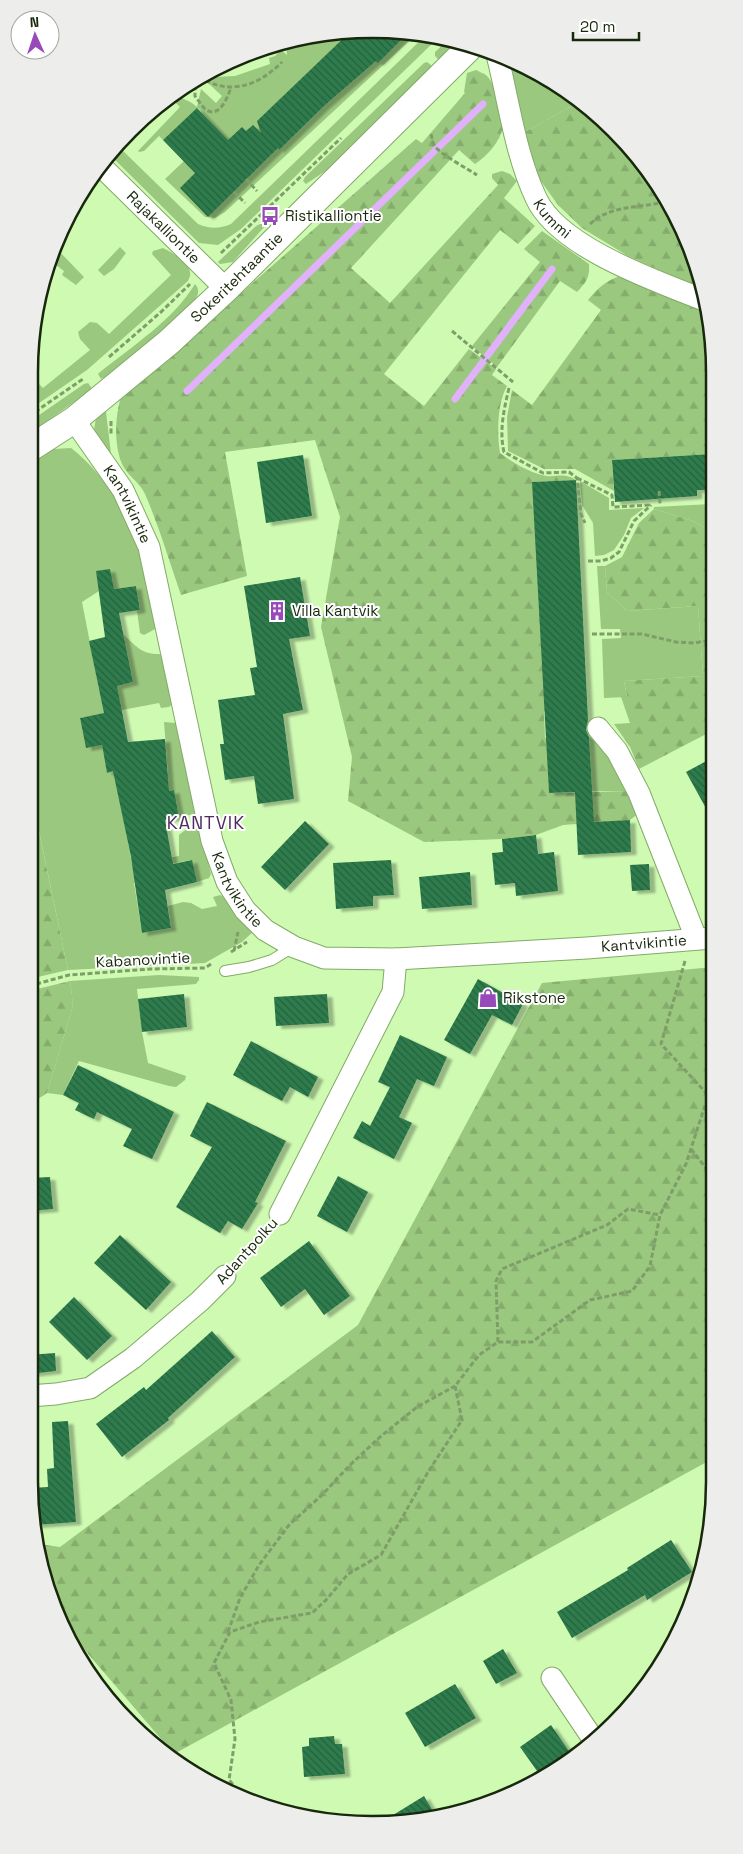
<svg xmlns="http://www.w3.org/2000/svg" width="743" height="1854" font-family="'Space Grotesk',sans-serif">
<defs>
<pattern id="forest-firs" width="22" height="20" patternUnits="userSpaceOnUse" patternTransform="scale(1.25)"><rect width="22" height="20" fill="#9bc87f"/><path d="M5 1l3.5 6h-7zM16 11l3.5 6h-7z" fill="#85ac6d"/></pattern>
<pattern id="building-back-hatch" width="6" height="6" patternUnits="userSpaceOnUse" patternTransform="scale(1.25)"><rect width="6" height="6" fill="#2f7c4d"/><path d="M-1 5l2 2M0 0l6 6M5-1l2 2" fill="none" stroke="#25603b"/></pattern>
<filter id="shadow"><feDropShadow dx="5.5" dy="3" stdDeviation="1" flood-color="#0004"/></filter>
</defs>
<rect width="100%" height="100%" fill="#cefab2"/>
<path fill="#9bc87f" d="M349,30L419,32L225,212L215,218L205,217L165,179L184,161L179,156L212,124L198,108L163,140L159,136L144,151L139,152L138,151L180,107L169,96L173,93C181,99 190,100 197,107L201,89L216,103L222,96L207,82L214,77L235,76L270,64L269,58L275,56L281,50L287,55L286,42L294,39Z
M427,34L439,37L241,229L218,245L199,243L110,155L109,152L114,146L117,145L198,224C210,229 219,229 231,224Z
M449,39L459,42L439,60L435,56V52Z
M510,61L562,86L578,100L575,104L525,132Z
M427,62L431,65V69L336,164L306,184L303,181L305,177L424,63Z
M262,223L265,226L233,262L220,264L218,262L256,226Z
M54,246L84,277L76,285L62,275L64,271L52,262L46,269L47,262Z
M120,247L126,253L114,269L104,276L98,270Z
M163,248C171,252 190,262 190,273C191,276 189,278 188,281L87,370L29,410V385L35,380L43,388L90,350L80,339L78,332L90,322L97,323L109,334L171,275L152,254L153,251Z
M195,284C199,288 199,293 196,298C189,310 114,374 101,379L98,374L100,372C134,345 173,320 195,284Z
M88,383L91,387V390L29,434V422L84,384Z
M104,411L106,412L112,462L93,435L96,418Z
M71,448C102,471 132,519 143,556C150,578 152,604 157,628L144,635L140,633L137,611L140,610L136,586L99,591L82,602L99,689L133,682L123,634C137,647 142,655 162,654L172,704L169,707L161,708L159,703L80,718L86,747L102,745L107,772L132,768L147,776L168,774L164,722L176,723L195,814L179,817L174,790L120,801L132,864L179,856V835C185,830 190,827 199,829L210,870L211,874L209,878L197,882L191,860L170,864L163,878L134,883L142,933L171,928L168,906L183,902L191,903L202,909L217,906L213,897L220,895L224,897L255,930L242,942L205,963L68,970L29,783V464L53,449Z
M580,481L609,498V510L644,508L631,518L624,535L614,550L604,555L595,556L593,523L582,505Z
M712,504V532L693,521L654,509V507Z
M597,566H605L607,592L627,611L698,606L703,676L624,681L627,697L604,698L602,639L621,638L620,629H601Z
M589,737L605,749L629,791H592Z
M159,975L199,977V980L196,984L137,989L142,1032L148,1063L186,1076L185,1080L176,1087L169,1086L79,1061L63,1095L47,1093L73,1006L70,981Z"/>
<path fill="url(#forest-firs)" d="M476,70C479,72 484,73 487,76C496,85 505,115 503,127C500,142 487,156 475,164L459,150L351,268L390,303L498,185L492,178V174L502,171L510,174L517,181L504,198L535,226L518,244L500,230L384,374L424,406L469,349L496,369L492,375L507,386C497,404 497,433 500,453C512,462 527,471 542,475C554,479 563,471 576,480L533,482L550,710L544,711L545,738H552L548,763L549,793L629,791L639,813L630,820L563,825L536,835L502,839L424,842L348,801L352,757L321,627L340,517L315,440L225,452L247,576L181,595C169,561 159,526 145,494C140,483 127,475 122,464C114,444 115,420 120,400L416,139L422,143L465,93L464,92L467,73Z
M578,100L629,146L688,240L701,289L628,256L582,228L558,205L538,177L525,132L575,104Z
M542,231L589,264C590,278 586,282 577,292L560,281L497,367L472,346L540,262L524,249Z
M620,276L707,310L711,326L712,454L612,460L614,491L575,469H544L508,451L507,417L512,390L532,405L601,310L588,300C598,288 605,281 620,276Z
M654,509L693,521L712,532V731L639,769L630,747L614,724L630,723L621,697L627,696L624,681L703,676L698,606L627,611L607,592L605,566L622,557L639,523Z
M29,784L68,970L29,979Z
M713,967L714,1458L174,1754L59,1620L47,1593L39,1544L60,1547L358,1325L542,983Z
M70,981L73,1006L47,1093L29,1105V991Z"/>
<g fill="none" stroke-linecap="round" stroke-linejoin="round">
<path stroke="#e1b1fb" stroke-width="7" d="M187,391L483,104
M455,399L552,269"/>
</g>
<path fill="url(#building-back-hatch)" filter="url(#shadow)" d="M352,30L410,31L378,63L376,61L325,105L279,150L278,148L208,217L180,188L195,173L163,140L197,108L228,140L242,127L246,131L253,125L261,133L257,121Z
M712,454V490H697V496L615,502L612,460Z
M303,455L312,516L266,523L257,462Z
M576,480L588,720L586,730L589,737L594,822L630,820L631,852L578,855L575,792L549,793L532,482Z
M110,569L114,589L136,586L140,610L119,613L133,682L117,686L128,742L165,739L169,791L174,790L179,817L165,820L173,864L192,860L197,882L165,890L171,928L142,933L131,857L113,771L107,773L102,745L86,748L80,718L104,713L89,641L105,637L96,571Z
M300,577L310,636L289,639L303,710L283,714L294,799L258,804L254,776L225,780L220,744H224L218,700L255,695L250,668L257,667L244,586Z
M712,758V796L713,821L686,772Z
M305,821L329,844L285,890L261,867Z
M536,835L538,854L554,852L558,891L516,896L515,883L495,885L492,853L503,852L502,839Z
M391,860L394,895L373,896V906L336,909L333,863Z
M649,864L650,890L632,891L630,865Z
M470,872L472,905L422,909L419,877Z
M478,979L523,1004L512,1025L492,1015L470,1054L444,1040Z
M184,994L187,1027L142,1032L138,999Z
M327,994L329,1023L276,1026L274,997Z
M400,1035L447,1057L434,1086L417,1079L399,1117L412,1123L394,1159L353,1138L362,1121L370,1126L390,1087L378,1082Z
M251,1041L318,1077L308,1097L290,1087L282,1101L233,1075Z
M78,1065L174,1112L152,1159L123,1146L132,1129L97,1112L94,1119L75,1110L79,1103L63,1095Z
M207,1102L286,1141L255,1202L258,1203L242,1229L228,1221L220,1233L176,1207L212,1147L190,1136Z
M338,1176L368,1192L347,1232L317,1216Z
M50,1177L53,1209L29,1211V1178Z
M120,1235L171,1282L146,1310L94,1263Z
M309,1241L350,1296L324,1315L305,1289L281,1307L260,1278Z
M74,1297L112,1336L87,1360L49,1322Z
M212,1331L235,1357L168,1418L169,1420L122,1457L96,1424L144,1387L146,1390Z
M55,1353L56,1371L29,1374V1355Z
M68,1421L76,1522L36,1525L30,1488L48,1487L47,1469L54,1468L52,1422Z
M671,1540L692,1572L647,1600L645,1595L572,1638L557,1612L628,1570L627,1568Z
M503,1649L517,1673L496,1684L483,1661Z
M455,1684L476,1718L425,1747L405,1713Z
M551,1725L573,1757L562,1768L542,1778L520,1747Z
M334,1736L335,1744H342L345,1774L304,1777L302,1747L309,1746V1738Z
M424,1796L434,1813L423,1819L385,1820Z"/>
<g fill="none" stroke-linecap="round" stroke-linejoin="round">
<g stroke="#82ab67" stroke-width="12">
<path id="service" d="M225,971L249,967L272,960L293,947"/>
</g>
<g stroke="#82ab67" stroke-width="23">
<g id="minor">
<path id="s1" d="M497,55C509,102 515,153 536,198C558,247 656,281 704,300"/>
<path id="s2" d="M100,165L226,289"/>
<path id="s3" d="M74,420L123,490L149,547L212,841L227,882L245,910L265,930L294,947L324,958L396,959L587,948L713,938"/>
<path d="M598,728L617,751L639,793L696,938"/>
<path d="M280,1214L393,992L396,959"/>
<path d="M29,1396L56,1394L90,1388L133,1358L200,1301L225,1276"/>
<path d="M552,1678L593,1739"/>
</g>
</g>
<g stroke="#82ab67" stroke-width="28">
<g id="tertiary">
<path id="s4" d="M29,449L74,420L169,342L226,289L472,45"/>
</g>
</g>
<path stroke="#7e9e69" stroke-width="3" stroke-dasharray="5 2.5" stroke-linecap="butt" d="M199,77C230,96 258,86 282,62
M200,79L195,89V96C198,100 201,105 205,109C219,120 228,97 231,87
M431,134C432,137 432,142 434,145C438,153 468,169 477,175
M246,179L257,191
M234,192L245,203
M590,224C610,205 639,208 664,202
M221,253L341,138
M452,331L513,382
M109,357L161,312L190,284
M509,388C504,409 499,431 504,452L543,473L569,472L577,478L581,514L585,523
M29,416L83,379
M111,421V435
M577,478L612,495L613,507L651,505
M659,491L660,504
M588,561H601L611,558L619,552L634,521L651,505
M592,634H642L676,642L694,643L712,640
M234,951L238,932
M231,952L247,942
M685,961L661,1044L708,1095
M29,986L69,975L150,969L205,968L211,964
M691,1149L713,1177
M239,1261L266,1230
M498,1342L496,1281L502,1269L607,1225L628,1209L660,1215
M228,1632L240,1598L259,1565L289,1525L322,1495L350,1465L380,1437L417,1407L455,1386
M248,1801L229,1780L235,1739L231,1700L214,1663L230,1632L259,1622L312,1613L326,1600L348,1574L381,1555L428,1472L462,1420L455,1386L479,1355L498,1342H532L590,1300L632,1291L650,1266L660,1215L686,1164L713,1081"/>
<use href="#service" stroke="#fff" stroke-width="10"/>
<use href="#minor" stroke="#fff" stroke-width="21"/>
<use href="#tertiary" stroke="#fff" stroke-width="26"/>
</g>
<defs>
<g id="bus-bare" transform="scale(1.5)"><path d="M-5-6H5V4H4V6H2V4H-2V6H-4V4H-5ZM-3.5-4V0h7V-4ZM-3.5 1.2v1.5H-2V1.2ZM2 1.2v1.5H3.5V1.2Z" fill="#984abb" stroke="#fff" stroke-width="2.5" paint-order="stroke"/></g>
<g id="building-bare" transform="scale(1.5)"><path d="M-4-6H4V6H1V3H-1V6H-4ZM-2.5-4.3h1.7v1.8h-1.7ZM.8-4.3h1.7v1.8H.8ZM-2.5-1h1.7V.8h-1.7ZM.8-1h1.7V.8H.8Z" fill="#984abb" stroke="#fff" stroke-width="2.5" paint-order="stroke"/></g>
<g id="shop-bare" transform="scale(1.5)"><path d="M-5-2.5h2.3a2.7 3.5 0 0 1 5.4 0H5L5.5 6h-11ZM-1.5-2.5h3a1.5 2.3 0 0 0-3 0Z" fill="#984abb" stroke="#fff" stroke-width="2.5" paint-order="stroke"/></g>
</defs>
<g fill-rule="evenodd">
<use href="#bus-bare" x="270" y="216"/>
<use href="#building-bare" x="277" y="611"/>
<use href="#shop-bare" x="488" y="998"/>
</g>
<g text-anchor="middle" stroke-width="4" stroke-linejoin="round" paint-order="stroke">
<g font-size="15" fill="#18280c" stroke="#fff" text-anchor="start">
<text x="285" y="221">Ristikalliontie</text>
<text x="292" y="616">Villa Kantvik</text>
<text x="503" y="1003">Rikstone</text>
</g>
<g font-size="15" fill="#18280c" stroke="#fff">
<text dy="5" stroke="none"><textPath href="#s1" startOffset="175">Kummi</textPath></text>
<text dy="5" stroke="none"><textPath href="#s2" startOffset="89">Rajakalliontie</textPath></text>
<text dy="5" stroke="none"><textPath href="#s4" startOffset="270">Sokeritehtaantie</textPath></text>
<text dy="5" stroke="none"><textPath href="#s3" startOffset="100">Kantvikintie</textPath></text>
<text dy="5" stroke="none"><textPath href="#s3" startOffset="504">Kantvikintie</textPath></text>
<text dy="5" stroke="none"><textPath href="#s3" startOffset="940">Kantvikintie</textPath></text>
<text transform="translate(143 960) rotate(-3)" y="5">Kabanovintie</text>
<text transform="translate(247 1251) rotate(-48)" y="5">Adantpolku</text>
</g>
<g font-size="18" letter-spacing="1" fill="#502b62" stroke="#fff">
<text x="206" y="829">KANTVIK</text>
</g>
</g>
<path d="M0 0H743V1854H0ZM372 38H372A334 334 0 0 1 706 372V1482A334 334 0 0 1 372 1816H372A334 334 0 0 1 38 1482V372A334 334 0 0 1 372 38Z" fill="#edeeec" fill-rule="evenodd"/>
<path fill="none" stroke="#18280c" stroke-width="2.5" d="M372 38H372A334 334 0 0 1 706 372V1482A334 334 0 0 1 372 1816H372A334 334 0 0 1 38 1482V372A334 334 0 0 1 372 38Z"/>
<g transform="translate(35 35) rotate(357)"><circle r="24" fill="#ffffff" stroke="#a3a99e"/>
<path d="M0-4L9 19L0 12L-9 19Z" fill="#984abb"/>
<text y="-8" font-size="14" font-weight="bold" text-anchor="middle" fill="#18280c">N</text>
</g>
<path d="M573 32v8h66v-8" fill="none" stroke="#18280c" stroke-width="2.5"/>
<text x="580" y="32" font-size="15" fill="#18280c" stroke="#ffffff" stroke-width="4" paint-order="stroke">20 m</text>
</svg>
